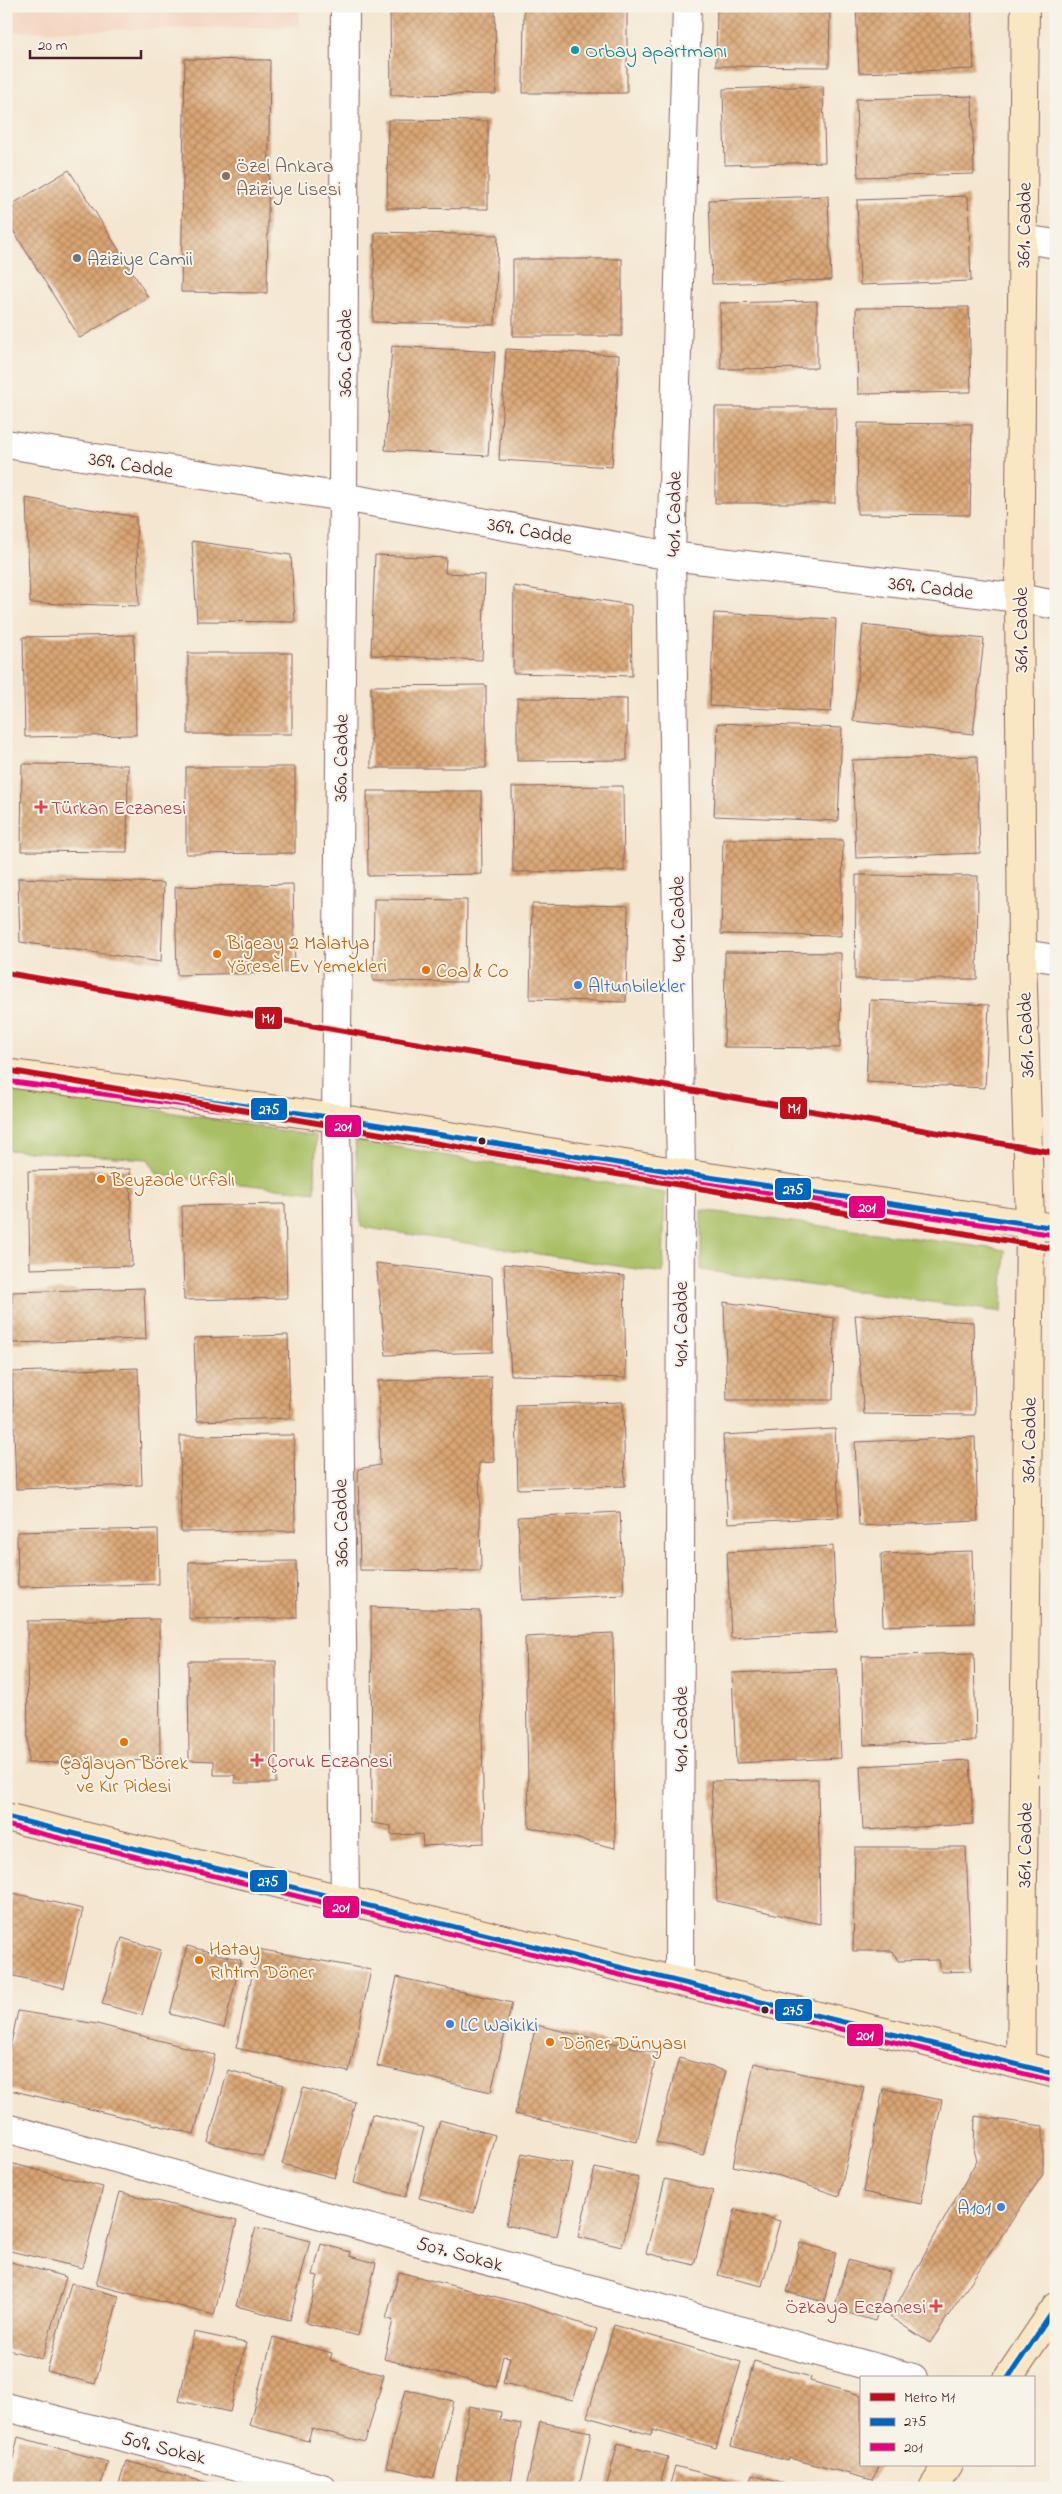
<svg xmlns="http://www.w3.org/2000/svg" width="1062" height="2494" font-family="'Indie Flower',sans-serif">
<defs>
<pattern id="building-cross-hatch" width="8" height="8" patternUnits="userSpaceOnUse" patternTransform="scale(1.25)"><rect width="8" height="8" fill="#d9a573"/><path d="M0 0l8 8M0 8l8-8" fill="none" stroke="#b2865f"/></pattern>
</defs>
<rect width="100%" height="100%" fill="#f7f3e8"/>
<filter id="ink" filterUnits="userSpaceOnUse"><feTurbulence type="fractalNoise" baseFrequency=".02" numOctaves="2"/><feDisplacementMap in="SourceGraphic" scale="10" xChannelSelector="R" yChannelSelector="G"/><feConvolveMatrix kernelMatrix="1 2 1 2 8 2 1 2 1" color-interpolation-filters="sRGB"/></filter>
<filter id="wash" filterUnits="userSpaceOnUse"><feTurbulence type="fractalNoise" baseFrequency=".0096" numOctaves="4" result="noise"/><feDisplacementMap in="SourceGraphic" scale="20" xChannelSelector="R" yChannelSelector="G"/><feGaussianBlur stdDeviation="1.12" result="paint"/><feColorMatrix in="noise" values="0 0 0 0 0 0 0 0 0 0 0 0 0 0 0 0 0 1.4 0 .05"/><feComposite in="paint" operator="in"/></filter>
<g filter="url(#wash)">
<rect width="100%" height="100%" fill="#f4e6d0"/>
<path fill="#f4d3c0" d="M6,6H300V26L6,32Z"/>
<path fill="#a8bf64" stroke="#796f48" d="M10,1086L316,1136L315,1192L158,1175L148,1159L8,1150Z
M355,1140L665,1193L663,1273L361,1227Z
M701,1210L1005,1250L1002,1312L701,1270Z"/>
<g id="blocks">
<path fill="url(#building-cross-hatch)" d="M390,6H495L496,94L391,95Z
M524,6H627V93H523Z
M717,6H830L829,67L716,66Z
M856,6H971L974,69L859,73Z
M185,59L270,60L267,293L181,292Z
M823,86L825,162L725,165L723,89Z
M972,96L974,174L858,177L856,99Z
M388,120L488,121V209L387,208Z
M69,170L148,297L80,338L6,219V208Z
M828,196L831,280L712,284L709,200Z
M968,196L971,281L860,285L857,200Z
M375,232L498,235L495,325L373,322Z
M513,259H622V336H513Z
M817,301V368L721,369L720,303Z
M969,307L971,392L858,394L856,308Z
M392,346L495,352L488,456L385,450Z
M506,349L619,355L612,467L499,460Z
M715,407H836L835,503H715Z
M858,423L972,424L970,515L857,514Z
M26,498L136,517L139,606L30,603Z
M192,541L291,555L295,622L197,621Z
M375,555L446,558L445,573L485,575L482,660L371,655Z
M514,586L631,605L632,676L513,673Z
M714,613L836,619L831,712L710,706Z
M863,625L984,639L973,734L853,721Z
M134,635L136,735L25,737L23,637Z
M188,653H292V734H188Z
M486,685V768H371V686Z
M517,698L627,699V760L517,761Z
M718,723L842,728L838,821L714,816Z
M977,756L980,853L856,858L852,760Z
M22,764L128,765L127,852L21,851Z
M186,767H295V853L186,854Z
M623,786L624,871L513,872L512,787Z
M367,791H481L482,874L368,876Z
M723,839L843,840L841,936L721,934Z
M856,875L978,876L977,979H855Z
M18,878L164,883L161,962L20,942Z
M293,884L295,972L177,975L175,887Z
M374,899L467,900L466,982L373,981Z
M532,904L628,906L626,1002L530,999Z
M725,952L841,953L840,1048L724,1047Z
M870,1000L989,1005L985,1088L866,1082Z
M130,1169L132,1266L30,1269L28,1171Z
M285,1204L287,1298L184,1300L182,1206Z
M376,1263L492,1277L493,1352L386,1355Z
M504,1264L624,1276L626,1378L511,1375Z
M144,1288L146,1339L13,1343L12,1292Z
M724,1302L834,1318L833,1400H727Z
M855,1315L973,1322L975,1415L864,1414Z
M288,1335L290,1418L197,1421L194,1338Z
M138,1368L142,1485L16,1489L12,1372Z
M491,1377L494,1462L479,1463L481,1571L360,1570L358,1469L380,1465L378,1381Z
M623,1402L625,1486L518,1489L516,1405Z
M835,1429L839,1517L728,1523L723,1435Z
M294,1435L295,1531L181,1532L180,1436Z
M975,1437L978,1521L859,1526L855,1442Z
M620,1512L624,1595L522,1600L518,1517Z
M158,1529L159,1584L18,1587L17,1532Z
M833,1546L837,1632L731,1638L727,1552Z
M972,1551L974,1623L883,1626L881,1554Z
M296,1561L297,1618L189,1619V1562Z
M371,1607L480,1611L484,1843L423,1846L422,1834L391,1835V1826L372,1823Z
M159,1619L160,1760L28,1763L27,1621Z
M613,1633L615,1848L529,1827L525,1637Z
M974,1653L976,1741L864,1745L862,1656Z
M188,1661H276V1783H235V1775H214V1761L189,1760Z
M837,1669L841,1758L736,1763L732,1673Z
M970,1760L973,1824L863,1830L860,1766Z
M818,1779L820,1924L717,1901L711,1781Z
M855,1847H966L971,1971L941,1972L939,1960L898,1961L893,1951H853Z
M13,1893L83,1909L64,1988L6,1974V1921Z
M122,1938L161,1950L142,2015L102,2004Z
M187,1946L241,1960L224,2028L170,2014Z
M258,1949L371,1970L349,2072L236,2048Z
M397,1977L512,2003L491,2092L377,2066Z
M18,2011L97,2024L215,2055L194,2134L6,2089V2066Z
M536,2025L657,2053L637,2142L515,2114Z
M679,2058L726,2071L703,2155L656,2142Z
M754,2063L864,2087L839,2196L780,2176L733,2166Z
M228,2070L284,2085L264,2157L208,2142Z
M303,2088L355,2102L335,2178L282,2164Z
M883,2089L942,2100L921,2204L863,2192Z
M372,2114L424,2128L406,2197L354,2183Z
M975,2116L1043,2126V2174L930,2343L890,2317L977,2160L974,2150Z
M440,2120L495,2135L474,2213L419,2198Z
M522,2153L573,2164L557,2236L506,2225Z
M6,2162L103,2187L82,2268L6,2250Z
M595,2168L639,2178L622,2247L578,2237Z
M665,2179L713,2191L694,2265L646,2253Z
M120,2192L237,2221L214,2315L96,2285Z
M735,2209L780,2221L762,2286L718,2275Z
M256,2227L310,2241L290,2320L236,2306Z
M800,2243L836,2252L824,2302L787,2292Z
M321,2244L351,2252L350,2256L376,2263L358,2336L306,2323L318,2276L313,2275Z
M848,2260L890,2272L875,2321L834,2309Z
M7,2261L66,2277L42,2359L6,2349Z
M399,2272L524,2304L597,2329L573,2400L503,2383L510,2357L503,2356L496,2387L384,2359L393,2320L386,2319Z
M71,2283L119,2296L95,2384L47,2371Z
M614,2325L741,2362L716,2448L653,2430L651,2435L587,2417Z
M194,2332L246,2343L230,2412L179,2401Z
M273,2337L332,2353L330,2360L384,2375L365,2442L312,2428L308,2441L249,2425Z
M754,2361L811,2377L810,2381L861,2395V2465H880L872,2480L789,2458L788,2461L731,2446Z
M405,2389L453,2401L434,2478L386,2467Z
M469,2406L501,2412L500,2420L521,2424L510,2488L455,2487Z
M540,2422L591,2432L579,2488H526Z
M18,2437L108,2462L100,2488H6Z
M618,2443L668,2457L659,2488H606Z
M126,2461L223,2487V2488H118Z
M675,2466L743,2484L742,2488H669Z
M752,2475L796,2487V2488H748Z"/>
</g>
</g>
<g filter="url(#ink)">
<use href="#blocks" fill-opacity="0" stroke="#866565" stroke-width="1"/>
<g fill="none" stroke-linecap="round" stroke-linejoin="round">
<g stroke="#866565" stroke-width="30">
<path id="street" d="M1023,239L1056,244
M6,444L343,497L671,556L1019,598L1056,605
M1022,954L1056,959
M345,1900L336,1118L343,497L345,6
M679,1981L681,1173L671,556L687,6
M6,2128L913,2378
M6,2407L322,2488"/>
</g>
<g stroke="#866565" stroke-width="30">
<path id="secondary" d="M6,1073L336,1118L681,1173L1056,1228
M6,1817L1056,2074
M1021,2064L1030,1225L1022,954L1019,598L1025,6
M1008,2378L1056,2307
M933,2488L948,2465"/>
</g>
<use href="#street" stroke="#fff" stroke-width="28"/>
<use href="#secondary" stroke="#f9e7c3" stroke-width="28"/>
<g stroke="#f7f3e8" stroke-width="9">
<path id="bus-1" d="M6,1073L336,1118L681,1173L1056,1228
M6,1817L1056,2074
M1008,2378L1056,2307"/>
</g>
<g stroke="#f7f3e8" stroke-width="9">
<path id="bus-2" d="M6,1081L335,1125L680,1180L1055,1235
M6,1825L1054,2081"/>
</g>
<use href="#bus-1" stroke="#0065bd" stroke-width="5"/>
<use href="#bus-2" stroke="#e5007d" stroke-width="5"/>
<g stroke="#f7f3e8" stroke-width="10">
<path id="metro-1" d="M6,973L1056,1153
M6,1070L1056,1249"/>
</g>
<use href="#metro-1" stroke="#bf0e1c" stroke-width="6"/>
</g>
</g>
<circle fill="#0f9aa8" stroke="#f7f3e8" stroke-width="2" cx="575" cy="50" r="5"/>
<circle fill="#8d6e63" stroke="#f7f3e8" stroke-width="2" cx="226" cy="176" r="5"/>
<circle fill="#6b7280" stroke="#f7f3e8" stroke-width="2" cx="77" cy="258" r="5"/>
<g fill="#e0444e" stroke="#f7f3e8" stroke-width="2">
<path d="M38.5 799.5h5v5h5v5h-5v5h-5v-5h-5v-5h5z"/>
<path d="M254.5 1752.5h5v5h5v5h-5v5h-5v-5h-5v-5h5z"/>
<path d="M933.5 2298.5h5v5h5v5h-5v5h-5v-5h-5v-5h5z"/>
</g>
<g fill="#e8710a" stroke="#f7f3e8" stroke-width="2">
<circle cx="217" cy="954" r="5"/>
<circle cx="426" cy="970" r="5"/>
<circle cx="101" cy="1179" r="5"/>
<circle cx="124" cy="1742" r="5"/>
<circle cx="199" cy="1960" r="5"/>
<circle cx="550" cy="2042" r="5"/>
</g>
<g fill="#3f7fe0" stroke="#f7f3e8" stroke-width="2">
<circle cx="578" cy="985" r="5"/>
<circle cx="450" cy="2024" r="5"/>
<circle cx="1001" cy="2207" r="5"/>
</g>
<g fill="#4a1f2b" stroke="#f7f3e8" stroke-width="2">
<circle cx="482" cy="1141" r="4.5"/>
<circle cx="765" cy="2010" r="4.5"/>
</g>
<g text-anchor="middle" stroke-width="4" stroke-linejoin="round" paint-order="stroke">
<g font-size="20" fill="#0d838f" stroke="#f7f3e8" text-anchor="start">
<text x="585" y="57">Orbay apartmanı</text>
</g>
<g font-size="20" fill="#785e54" stroke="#f7f3e8" text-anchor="start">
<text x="236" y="172">Özel Ankara<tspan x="236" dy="23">Aziziye Lisesi</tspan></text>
</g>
<g font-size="20" fill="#4a1f2b" stroke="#f7f3e8">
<text transform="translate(1023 225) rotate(-89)" y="7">361. Cadde</text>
<text transform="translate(344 353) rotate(-90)" y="7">360. Cadde</text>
<text transform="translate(131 464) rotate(9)" y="7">369. Cadde</text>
<text transform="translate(673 514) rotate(-89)" y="7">401. Cadde</text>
<text transform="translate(530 530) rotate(10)" y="7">369. Cadde</text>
<text transform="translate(931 587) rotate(7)" y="7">369. Cadde</text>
<text transform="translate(1020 630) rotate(-90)" y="7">361. Cadde</text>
<text transform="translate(340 758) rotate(-89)" y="7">360. Cadde</text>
<text transform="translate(677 919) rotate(-91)" y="7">401. Cadde</text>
<text transform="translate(1025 1035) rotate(-92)" y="7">361. Cadde</text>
<text transform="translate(680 1324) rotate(-90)" y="7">401. Cadde</text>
<text transform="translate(1028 1440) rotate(-89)" y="7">361. Cadde</text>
<text transform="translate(340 1523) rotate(-91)" y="7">360. Cadde</text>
<text transform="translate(680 1729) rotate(-90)" y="7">401. Cadde</text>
<text transform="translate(1024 1845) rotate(-89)" y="7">361. Cadde</text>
<text transform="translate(460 2253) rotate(15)" y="7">507. Sokak</text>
<text transform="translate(164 2447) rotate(14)" y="7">509. Sokak</text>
</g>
<g font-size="20" fill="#5b616d" stroke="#f7f3e8" text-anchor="start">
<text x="87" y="265">Aziziye Camii</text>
</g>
<g font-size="20" fill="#be3a42" stroke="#f7f3e8" text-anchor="start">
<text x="51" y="814">Türkan Eczanesi</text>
<text x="267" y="1767">Çoruk Eczanesi</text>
<text x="926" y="2313" text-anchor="end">Özkaya Eczanesi</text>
</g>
<g font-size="20" fill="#c56008" stroke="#f7f3e8" text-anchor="start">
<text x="227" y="949">Bigeay 2 Malatya<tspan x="227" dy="23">Yöresel Ev Yemekleri</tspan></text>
<text x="436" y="977">Coa &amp; Co</text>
<text x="111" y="1186">Beyzade Urfalı</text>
<text x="124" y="1769" text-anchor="middle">Çağlayan Börek<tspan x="124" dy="23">ve Kır Pidesi</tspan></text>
<text x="209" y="1955">Hatay<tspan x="209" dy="23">Rıhtım Döner</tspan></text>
<text x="560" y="2049">Döner Dünyası</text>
</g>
<g font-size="20" fill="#366cbe" stroke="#f7f3e8" text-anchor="start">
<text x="588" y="992">Altunbilekler</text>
<text x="460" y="2031">LC Waikiki</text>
<text x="991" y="2214" text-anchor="end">A101</text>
</g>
</g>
<g stroke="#f7f3e8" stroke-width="2">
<rect x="254" y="1006" width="29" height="24" rx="5" fill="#bf0e1c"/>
<rect x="779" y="1096" width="29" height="24" rx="5" fill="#bf0e1c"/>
<rect x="250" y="1097" width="38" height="24" rx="5" fill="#0065bd"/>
<rect x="324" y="1114" width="38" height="24" rx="5" fill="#e5007d"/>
<rect x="774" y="1177" width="38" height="24" rx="5" fill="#0065bd"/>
<rect x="848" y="1195" width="38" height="24" rx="5" fill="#e5007d"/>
<rect x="249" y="1869" width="39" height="24" rx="5" fill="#0065bd"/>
<rect x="322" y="1895" width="38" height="24" rx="5" fill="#e5007d"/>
<rect x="774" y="1998" width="39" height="24" rx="5" fill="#0065bd"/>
<rect x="846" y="2023" width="38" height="24" rx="5" fill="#e5007d"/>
</g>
<g font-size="14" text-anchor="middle" font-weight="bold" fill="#fff">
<text x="268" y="1023">M1</text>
<text x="794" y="1113">M1</text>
<text x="269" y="1114">275</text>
<text x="343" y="1131">201</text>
<text x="793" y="1194">275</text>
<text x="867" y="1212">201</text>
<text x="268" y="1886">275</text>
<text x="341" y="1912">201</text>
<text x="793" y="2015">275</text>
<text x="865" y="2040">201</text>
</g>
<rect width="1062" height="2494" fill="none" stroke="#f7f3e8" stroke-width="25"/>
<rect x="860" y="2376" width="175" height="90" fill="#f7f3e8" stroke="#b29e9c"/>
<rect x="870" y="2393" width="25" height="8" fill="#bf0e1c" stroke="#b29e9c"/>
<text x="904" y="2402" font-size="15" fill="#4a1f2b">Metro M1</text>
<rect x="870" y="2418" width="25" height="8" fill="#0065bd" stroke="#b29e9c"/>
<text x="904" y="2426" font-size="15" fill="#4a1f2b">275</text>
<rect x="870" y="2443" width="25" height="8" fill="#e5007d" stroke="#b29e9c"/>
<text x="904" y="2452" font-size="15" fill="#4a1f2b">201</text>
<path d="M30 50v8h111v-8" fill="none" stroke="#4a1f2b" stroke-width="2.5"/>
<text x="38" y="50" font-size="15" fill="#4a1f2b" stroke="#f7f3e8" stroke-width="4" paint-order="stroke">20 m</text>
</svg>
